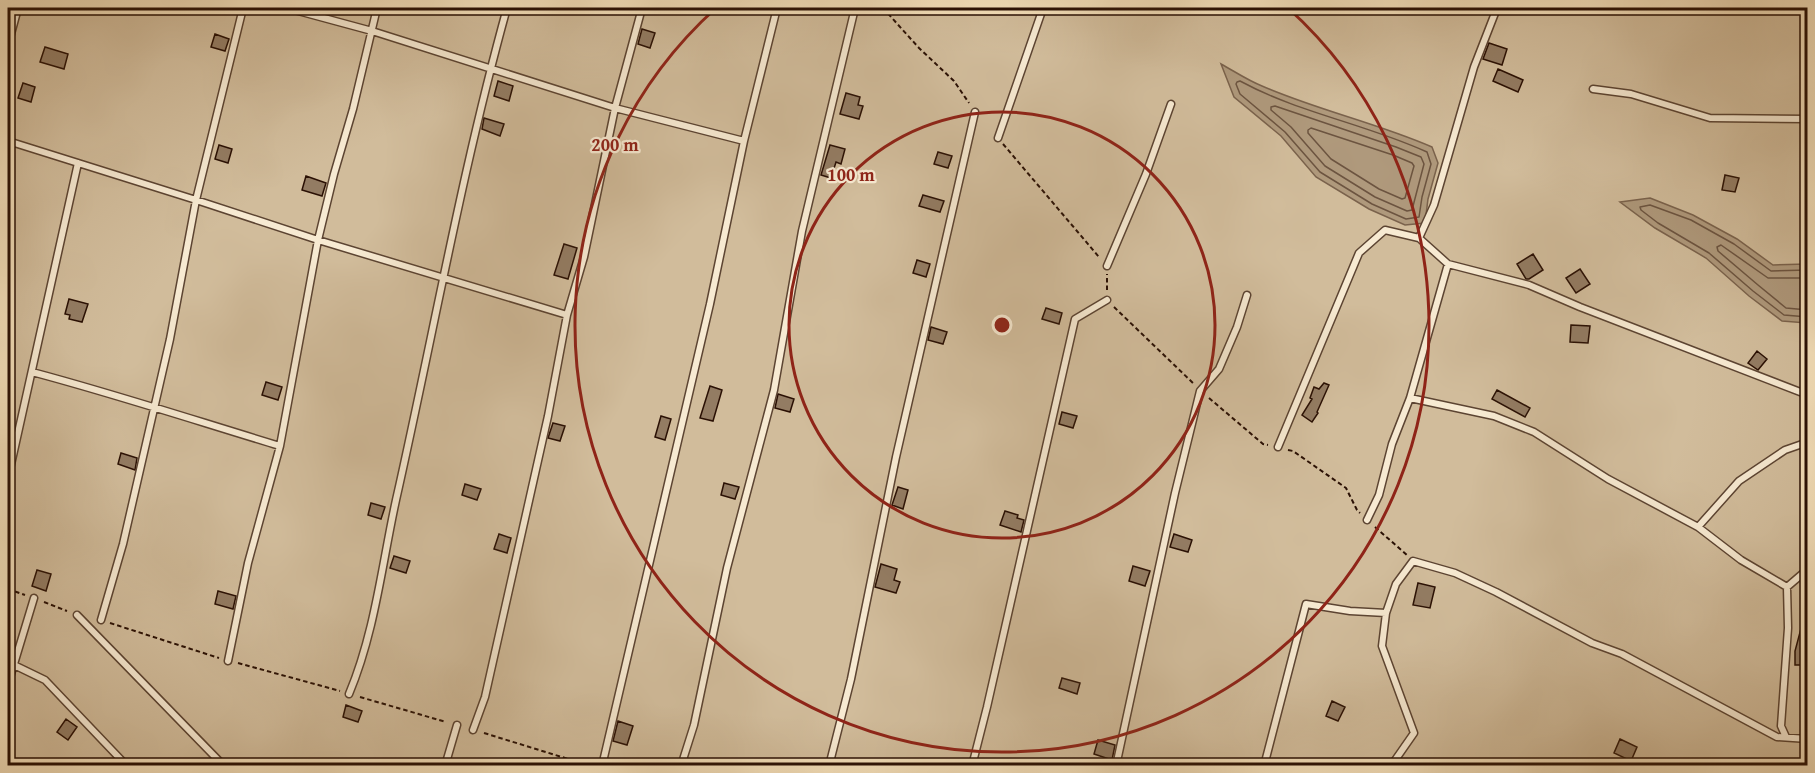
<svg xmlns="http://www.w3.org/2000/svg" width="1815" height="773" font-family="'Gentium Book Plus',serif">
<rect width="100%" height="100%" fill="#f3dfba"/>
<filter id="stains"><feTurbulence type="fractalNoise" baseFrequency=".00333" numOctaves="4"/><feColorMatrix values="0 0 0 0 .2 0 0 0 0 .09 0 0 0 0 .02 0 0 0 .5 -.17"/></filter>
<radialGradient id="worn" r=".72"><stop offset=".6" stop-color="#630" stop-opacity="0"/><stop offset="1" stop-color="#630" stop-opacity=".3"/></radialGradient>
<path fill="#d1bc9b" stroke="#7e6650" stroke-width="1.5" d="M8,8H1807V765H8Z"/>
<path fill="#af997c" stroke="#7a624c" stroke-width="1.5" d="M1221,64C1234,71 1247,80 1262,86C1317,110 1377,123 1432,147L1438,163L1428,199L1425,223L1405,225L1369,209L1316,177L1281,136L1234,97Z
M1650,198L1693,215L1737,239L1773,265L1807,264V323L1782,321L1749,296L1706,258L1655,228L1620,202Z"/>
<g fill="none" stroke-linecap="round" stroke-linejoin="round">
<path stroke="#6c5440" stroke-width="1.5" d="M1240,81C1299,113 1366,124 1427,152L1431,164L1422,197L1419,217L1406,219L1372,204L1320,172L1285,132L1240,94L1236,84L1237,82Z
M1275,106L1396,147L1421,157L1424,164L1412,210L1407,211L1375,197L1325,166L1291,127L1271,110V107Z
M1311,128L1393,155L1412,163L1414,166L1405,198L1402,199L1379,189L1331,159L1308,133V130Z
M1808,270L1771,271L1734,244L1691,220L1650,205L1640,207L1641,210L1658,223L1709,253L1753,291L1784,315L1808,317
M1808,278H1768L1721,245L1717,247L1718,251L1758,285L1786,308L1808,310"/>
</g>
<path fill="#937c63" stroke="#2a1004" stroke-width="1.5" d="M642,29L655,33L650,48L638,44Z
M215,34L229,39L225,51L211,47Z
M1489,43L1507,49L1502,65L1483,59Z
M45,47L68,54L64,69L40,62Z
M1498,69L1523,80L1518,92L1493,81Z
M498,81L513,86L509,101L494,96Z
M23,83L35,87L31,102L18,98Z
M846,93L860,97L858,105L863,106L859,119L840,114Z
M484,118L504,124L500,136L482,129Z
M219,145L232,149L228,163L215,159Z
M830,145L845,149L841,164L836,162L831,178L821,175Z
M938,152L952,156L948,168L934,164Z
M1725,175L1739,178L1735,192L1722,190Z
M306,176L326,183L322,196L302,190Z
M923,195L944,201L940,212L919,206Z
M564,244L577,248L568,279L554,275Z
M1533,254L1543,270L1529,279H1526L1517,264Z
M917,260L930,264L926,277L913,273Z
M1580,269L1590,284L1576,293L1566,278Z
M69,299L88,304L82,322L69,319L70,315L65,314Z
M1046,308L1062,313L1059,324L1042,319Z
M1571,325L1590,326L1588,343L1570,342Z
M931,327L947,332L943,344L928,340Z
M1757,351L1767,359L1758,370L1748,363Z
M266,382L282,387L278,400L262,395Z
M1324,383L1329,385L1317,412L1318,413L1312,422L1302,415L1312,399L1310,398L1314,387L1319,389Z
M710,386L722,390L713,421L700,418Z
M1497,390L1530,408L1525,417L1492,399Z
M778,394L794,399L790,412L775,408Z
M1062,412L1077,416L1073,428L1059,424Z
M661,416L671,419L665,440L655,437Z
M553,423L565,426L560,441L548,438Z
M121,453L137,458L135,470L118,464Z
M724,483L739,487L735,499L721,495Z
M465,484L481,489L477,500L462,495Z
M898,487L908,490L903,509L892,505Z
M371,503L385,507L381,519L368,515Z
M1005,511L1018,515L1017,518L1024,520L1021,532L1000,525Z
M499,534L511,538L507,553L494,549Z
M1174,534L1192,540L1188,552L1170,547Z
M394,556L410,561L406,573L390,568Z
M881,564L897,569L894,580L900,582L896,593L875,587Z
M1133,566L1150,571L1145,586L1129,581Z
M37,570L51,574L46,591L32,586Z
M1418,583L1435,587L1430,608L1413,605Z
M218,591L236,596L233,609L215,604Z
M1803,621H1808V665H1795V651Z
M1062,678L1080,683L1077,694L1059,688Z
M1332,701L1345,707L1338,721L1326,716Z
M346,705L362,711L358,722L343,717Z
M66,719L77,727L68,740L57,732Z
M618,721L633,726L627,745L613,741Z
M1620,739L1637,747L1631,761L1614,753Z
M1098,740L1115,745L1112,760L1094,754Z"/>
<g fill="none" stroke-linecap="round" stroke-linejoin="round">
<g stroke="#5c4432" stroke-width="9">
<path id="service" d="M287,8L372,31L615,108L744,141
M8,45L18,8
M1593,89L1631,94L1710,118L1808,119
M998,138L1043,8
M8,141L196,200L318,240L567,315
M1419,238L1434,205L1474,67L1497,8
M1107,266L1146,174L1171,104
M32,372C115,394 197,421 280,446
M1410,398L1494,416L1534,432L1608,479L1698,527L1741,560L1787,587L1788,628L1781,726L1786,737
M1278,447L1359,253L1385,230L1419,238L1448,264L1529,285L1580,307L1808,395
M8,478L78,163
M1367,520L1379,495L1392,444L1410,398L1448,264
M1698,527L1739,481L1785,450L1808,442
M1787,587L1808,569
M77,615L224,766
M101,620L123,544L170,339L196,200L243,8
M228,661L248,563L280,446L318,240L334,174L353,109L377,8
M14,665L45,680L127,766
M8,684L34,598
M349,694C375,632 382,564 396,500C433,336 462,170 507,8
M473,730L485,697L548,416L567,315L584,257L615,108L642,8
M445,766L457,725
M602,766L710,304L744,141L777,8
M681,766L694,725L727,568L774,390L802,231L855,8
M829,766L851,679L896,457L975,112
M972,766L987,707L1075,319L1107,300
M1116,766L1175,493L1200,391L1219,369L1237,327L1247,295
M1264,766L1306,604L1350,611L1386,613
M1391,766L1414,733L1382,646L1386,613L1396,584L1413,561L1455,573L1496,592L1592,643L1622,654L1777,737L1808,739"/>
</g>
<path stroke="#2a1004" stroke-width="2" stroke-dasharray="4.5 3" stroke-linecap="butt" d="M883,8L919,48L954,81L969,103
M1003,144L1099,257
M1107,290V274
M1114,307L1194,384
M1209,398L1263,444L1268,445
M1288,450L1293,451L1346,488L1357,510L1360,513
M1375,527L1407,555
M8,589L25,595
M44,602L67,611
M110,623L219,658
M238,663L340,691
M360,697L446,722
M484,733L591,766"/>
<use href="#service" stroke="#f7ead2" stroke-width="6"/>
</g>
<g fill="none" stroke="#8f2418" stroke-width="3">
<circle cx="1002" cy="325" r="213"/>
<path d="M1288 8A427 427 0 1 1 716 8"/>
</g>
<circle cx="1002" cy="325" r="9" fill="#8f2418" stroke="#f7ead2" stroke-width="3"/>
<g font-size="18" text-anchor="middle" font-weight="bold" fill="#8f2418" stroke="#f7ead2" stroke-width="4.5" stroke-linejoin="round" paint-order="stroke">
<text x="615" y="151">200 m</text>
<text x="851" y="181">100 m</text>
</g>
<rect width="1815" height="773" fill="none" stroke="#f3dfba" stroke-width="30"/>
<rect x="9" y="9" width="1797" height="755" fill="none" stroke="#2a1004" stroke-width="3"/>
<rect x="15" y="15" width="1785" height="743" fill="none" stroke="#2a1004" stroke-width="1.5"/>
<rect width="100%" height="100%" filter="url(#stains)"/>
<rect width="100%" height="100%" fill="url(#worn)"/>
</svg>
